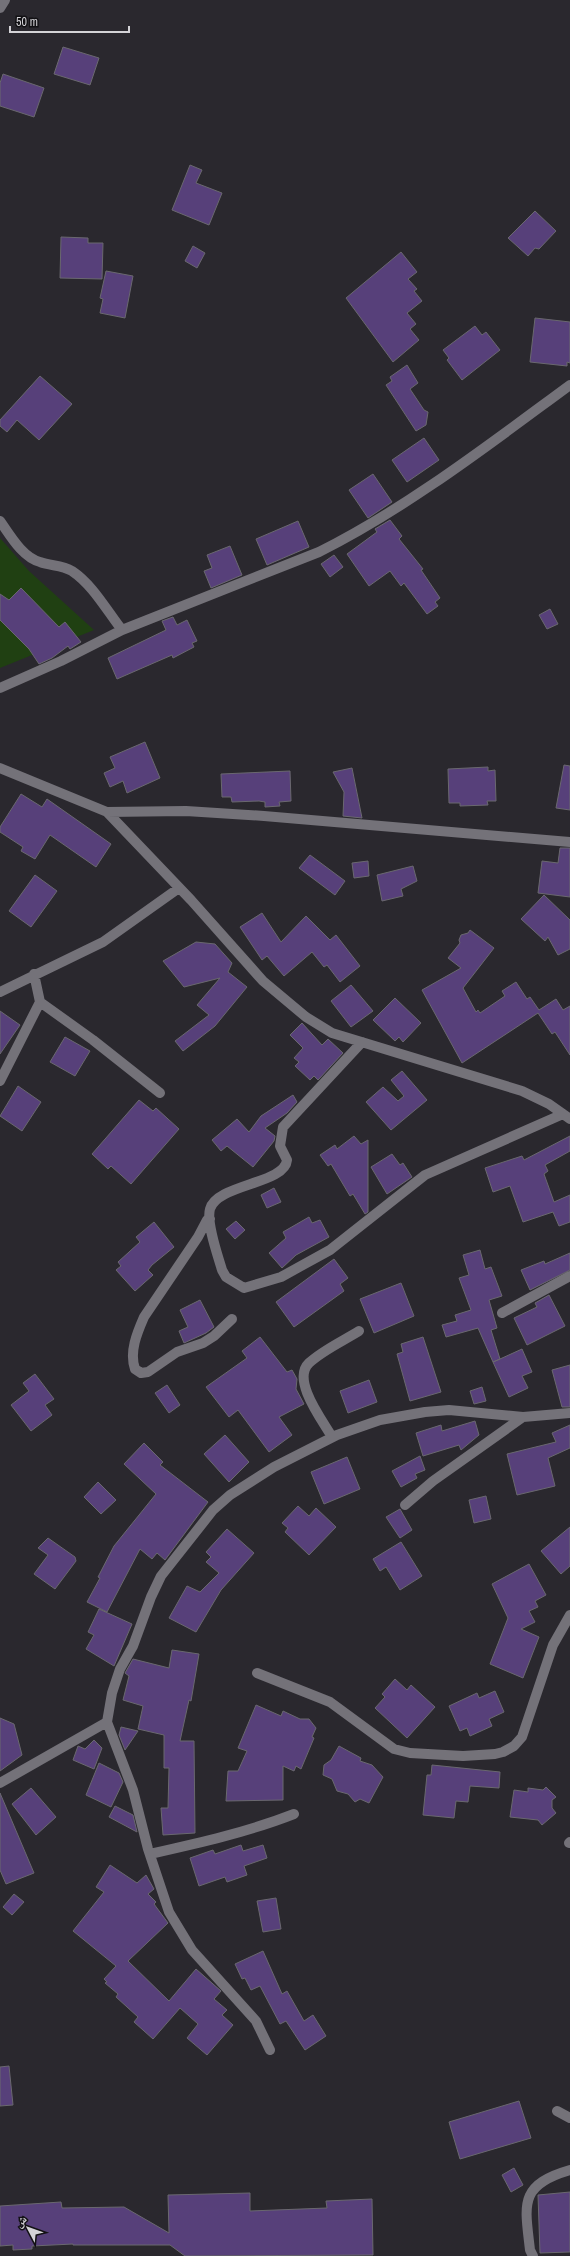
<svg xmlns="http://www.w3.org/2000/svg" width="570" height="2256" font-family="'Archivo Narrow','Noto Naskh Arabic',sans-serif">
<rect width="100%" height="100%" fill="#2a282e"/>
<path fill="#204012" d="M0,538L29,571L94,630L0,668Z"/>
<path fill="#57407a" stroke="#6a686f" d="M63,47L99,58L90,85L54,74Z
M3,74L44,88L34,117L0,106V83Z
M190,165L202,170L196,183L222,193L209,225L172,210Z
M535,211L556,231L539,249L535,248L528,256L508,238Z
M61,237L88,238V243H103L102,279L60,278Z
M193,246L205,253L197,268L185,261Z
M401,252L417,272L408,279L417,289L414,291L422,301L407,313L416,324L410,329L419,340L393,362L346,298Z
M106,271L133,276L125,318L100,313L103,299L100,298Z
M535,318L570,322V363L567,362V366L530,362Z
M475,326L482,335L486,332L500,350L462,380L447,360L449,358L443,350Z
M407,365L418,383L410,389L424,410L428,412L426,425L416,431L386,385L392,381L390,377Z
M40,376L72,404L39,440L17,420L7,432L0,426V420Z
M424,438L439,460L407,482L392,460Z
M373,474L392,502L368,518L349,490Z
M390,520L402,536L399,539L423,569L421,570L440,598L435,602L438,606L427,614L404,583L401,586L390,571L369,586L347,554L377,532L375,529Z
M298,521L309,547L267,565L256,539Z
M230,546L242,575L211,588L204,571L212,568L207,555Z
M334,555L343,567L330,577L321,564Z
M21,588L59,627L65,622L81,642L70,649L68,646L52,658L39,664L29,649L0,620V594L9,600Z
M550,609L558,624L547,629L539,615Z
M173,617L177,625L187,620L197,641L192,643L194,647L173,658L172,655L117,679L108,658L166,630L162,621Z
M145,742L160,778L127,793L123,781L110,787L104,773L115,768L110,757Z
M564,765L570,766V810L556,808Z
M488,767V771L495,770L496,801H487L488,805L460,806V803H449L448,769Z
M352,768L362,818L343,816L344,792L333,772Z
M290,771L291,801L279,802L280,806L265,807V802L259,801L232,802L231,797H222L221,774Z
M21,794L42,807L47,799L111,844L96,867L50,835L35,859L21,851L23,847L0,832V827Z
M560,848H570V897L538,893L542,861L558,863Z
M310,855L345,881L335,895L299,868Z
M368,861L369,876L354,878L352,863Z
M413,866L417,881L401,889L403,896L382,901L377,875Z
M35,875L57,891L31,927L9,911Z
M544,895L570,920V949L558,955L548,937L545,941L521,919Z
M262,913L281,942L306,916L330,940L336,935L360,966L340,982L327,965L324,967L312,952L284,976L267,956L262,960L240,927Z
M470,930L494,948L463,988L476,1012L478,1010L480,1013L505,996L502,991L516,982L527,999L530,997L539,1010L556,999L563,1010L570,1006V1055L555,1032L552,1034L538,1013L462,1063L422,990L461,968L448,958L460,943L459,940L461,935L468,933Z
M196,942L215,944L232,963L228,972L247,987L215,1026L183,1051L175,1041L209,1015L197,1005L220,978L184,987L163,961Z
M351,985L373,1011L351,1027L331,1001Z
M395,998L421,1023L403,1042L399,1037L395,1041L373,1020Z
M0,1011L20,1025L0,1054Z
M302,1023L322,1045L328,1039L343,1053L318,1080L314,1076L310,1080L295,1066L299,1062L294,1058L303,1048L290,1035Z
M65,1037L90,1051L75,1076L50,1062Z
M402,1071L427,1100L391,1130L366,1102L383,1087L398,1101L404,1096L391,1080Z
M18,1086L41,1102L22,1131L0,1116Z
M293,1095L297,1102L287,1113L265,1128L275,1136L274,1141L253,1167L227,1146L221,1151L212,1140L237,1119L249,1132L261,1116Z
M139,1100L153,1111L156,1108L179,1129L131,1184L111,1166L108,1169L92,1154Z
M354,1136L361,1144L368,1140V1212L365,1214L353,1194L350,1196L331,1164L328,1166L320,1155L335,1145L337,1149Z
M570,1136V1151L545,1165L548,1171L544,1174L554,1202L570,1195V1222L559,1226L553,1212L523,1222L510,1186L493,1192L485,1168L522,1156L524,1160Z
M392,1154L400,1165L403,1163L412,1177L387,1194L371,1167Z
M274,1188L281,1202L267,1208L261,1195Z
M309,1217L312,1223L320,1220L329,1237L296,1255L282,1268L269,1253L286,1238L283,1232Z
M236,1221L245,1230L235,1239L226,1229Z
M154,1222L174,1247L152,1265L148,1270L153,1275L135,1291L116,1270L121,1266L118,1262L140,1242L136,1237Z
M480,1250L485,1269L491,1267L502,1296L489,1300L497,1328L491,1330L500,1359L522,1349L532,1372L522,1376L528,1388L509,1397L493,1362L500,1359L493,1362L478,1328L446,1337L442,1325L457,1321L455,1315L471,1310L459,1278L469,1275L463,1255Z
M570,1253V1270L530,1290L521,1270L544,1261L545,1264Z
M334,1259L348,1278L340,1284L344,1291L294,1327L276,1302Z
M401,1283L414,1316L374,1333L360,1299Z
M549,1295L565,1326L527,1345L514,1318L537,1307L535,1303Z
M200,1300L214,1327L206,1333L184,1343L179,1331L188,1327L180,1310Z
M260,1337L287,1372L292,1370L297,1379L296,1389L304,1404L279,1417L292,1435L269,1452L238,1410L229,1417L206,1387L247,1358L242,1351Z
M423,1337L441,1392L410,1401L397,1354L403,1352L401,1344Z
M570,1365V1407H562L552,1370Z
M35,1374L54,1399L45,1405L52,1415L31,1431L11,1405L29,1391L23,1383Z
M369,1380L377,1402L348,1413L340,1391Z
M167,1385L180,1405L169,1413L155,1393Z
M482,1387L486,1401L474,1404L470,1391Z
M475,1421L479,1435L461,1450L459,1445L423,1456L416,1433L441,1425L442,1431Z
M570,1425V1448L548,1458L555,1486L517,1495L507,1454L556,1442L552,1433Z
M225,1435L249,1462L229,1482L204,1454Z
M144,1443L163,1462L160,1465L208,1502L165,1560L157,1553L152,1559L140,1549L107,1612L87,1602L100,1578L98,1577L114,1546L156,1494L124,1464Z
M420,1456L425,1470L415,1474L417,1478L401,1487L392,1471Z
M347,1457L360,1489L324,1504L311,1472Z
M98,1482L116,1500L101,1514L84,1497Z
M486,1496L491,1519L474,1523L469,1500Z
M298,1506L309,1516L316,1508L336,1527L309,1555L285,1532L288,1528L282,1523Z
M400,1509L412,1530L400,1538L386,1517Z
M570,1527V1566L561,1574L541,1551Z
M227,1529L254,1553L221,1590L196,1632L169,1618L187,1586L200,1592L219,1573L206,1562L211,1557L206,1552Z
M48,1538L75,1557L76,1561L55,1589L34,1574L48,1555L38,1548Z
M401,1542L422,1576L400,1590L386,1567L380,1571L373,1559Z
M529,1564L546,1595L535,1601L538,1607L529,1611L535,1622L521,1629L539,1637L523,1678L490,1664L508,1618L492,1584Z
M99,1609L132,1624L114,1666L86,1649L94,1635L88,1632Z
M172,1650L199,1654L191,1701L189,1700L180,1741H194L195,1833L163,1835L161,1808H168L169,1768H164V1735L138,1729L143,1706L123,1700L129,1676L125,1673L133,1659L169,1668Z
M395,1679L407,1690L411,1685L435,1707L407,1738L375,1708L385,1697L382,1694Z
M495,1691L504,1712L489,1719L492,1726L470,1736L467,1728L460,1731L449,1706L477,1693L479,1698Z
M256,1705L281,1716L283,1711L300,1719H309L316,1728L312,1737L314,1738L301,1769L296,1766L294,1771L283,1766V1800L226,1801L228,1771H238L247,1751L238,1748Z
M0,1718L14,1724L22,1755L0,1771Z
M121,1727L138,1731L125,1750L119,1735Z
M94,1740L102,1748L94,1769L73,1760L78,1746L85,1749Z
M339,1746L361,1758L360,1761L372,1765L383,1777L369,1803L360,1799L355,1802L348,1794L337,1791L332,1779L323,1775L324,1765L331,1760Z
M99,1763L119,1773L123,1782L111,1807L86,1795Z
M432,1765L500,1772L499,1788L470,1786L468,1802L456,1801L454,1818L423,1815L427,1775H431Z
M546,1787L556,1797L552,1800V1808L556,1813L542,1825L538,1820L510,1817L514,1790L528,1792V1788L543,1790Z
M31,1788L56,1817L36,1835L12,1804Z
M0,1793L34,1873L6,1884L0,1870Z
M115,1806L133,1815L137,1832L109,1817Z
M241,1845L243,1851L263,1845L267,1858L244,1866L247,1875L227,1882L225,1877L199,1886L190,1858L213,1850L215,1854Z
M110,1865L137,1883L146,1875L154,1889L148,1894L156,1902L154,1904L168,1923L128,1961L169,2001L196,1969L221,1991L214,1999L227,2010L222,2015L233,2025L207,2055L187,2038L198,2024L180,2008L153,2039L134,2022L138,2017L116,1997L118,1994L105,1983L107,1982L104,1979L116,1966L73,1931L104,1892L96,1887Z
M14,1894L24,1902L12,1915L3,1907Z
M276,1898L281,1929L263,1932L257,1901Z
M263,1951L282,1994L287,1991L304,2021L313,2015L326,2036L305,2050L286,2021L280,2024L260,1986L251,1990L245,1978L242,1979L235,1964Z
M9,2066L13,2105L0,2106V2067Z
M519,2101L531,2138L460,2159L449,2122Z
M514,2168L523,2185L511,2192L502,2175Z
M570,2192V2252L540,2253L538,2195Z
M250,2193V2211L327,2208L326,2201L372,2199L373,2255L185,2256L170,2245H73V2244L32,2246V2249L13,2250V2245L0,2246V2206L61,2202L62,2208L124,2207L169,2233L168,2195Z"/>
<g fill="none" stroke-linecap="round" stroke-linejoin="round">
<path stroke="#747279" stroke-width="10" d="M0,8L5,0
M0,521C10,535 22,557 40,562C51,566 62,565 72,571C93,585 107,611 122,630
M0,688L61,661L122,630L319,552C407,508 491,443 570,385
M0,768L107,812L186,811L264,816L570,842
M107,812L191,900L263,981L306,1017L332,1033L522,1091L549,1104L570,1119
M34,974L40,1002L93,1040L160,1093
M0,992L103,942L179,888
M362,1042L283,1127L280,1146L287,1160C285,1184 217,1184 210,1209C206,1223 218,1256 222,1270L226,1277L244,1288L281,1277L330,1250L425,1175L563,1114
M0,1081L40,1002
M210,1219L207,1220L198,1237L144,1317C137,1333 129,1352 135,1369L141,1373L148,1372L177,1352L203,1343L214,1336L232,1319
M502,1313L570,1276
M332,1437C323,1421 291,1380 309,1363C323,1350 343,1341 359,1331
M405,1505L433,1481L523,1417
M257,1673L330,1702L394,1749L410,1753L463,1756L495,1754L503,1752L514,1746L522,1737L553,1645L570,1615
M0,1783L107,1722
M569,1843L570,1842
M150,1854C199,1843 248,1832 294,1814
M270,2050L256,2021L192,1950L169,1912L148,1849L133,1790L107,1722L112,1693L120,1669L133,1646L151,1597L161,1576L213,1510L230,1495L274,1467L337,1435L380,1420L425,1412L449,1410L523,1417L570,1413
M557,2111L570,2118
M533,2256L530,2250C525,2205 518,2185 570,2170"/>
</g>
<g transform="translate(28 2228) rotate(311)" stroke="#121114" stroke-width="3" paint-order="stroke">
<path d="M0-3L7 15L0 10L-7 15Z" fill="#d4d3d7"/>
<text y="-6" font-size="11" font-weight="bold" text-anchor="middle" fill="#d4d3d7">ش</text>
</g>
<path d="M10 26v6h119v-6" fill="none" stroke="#d4d3d7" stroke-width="2"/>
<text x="16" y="26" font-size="12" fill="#d4d3d7" stroke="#121114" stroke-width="3" paint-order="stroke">50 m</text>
</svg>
